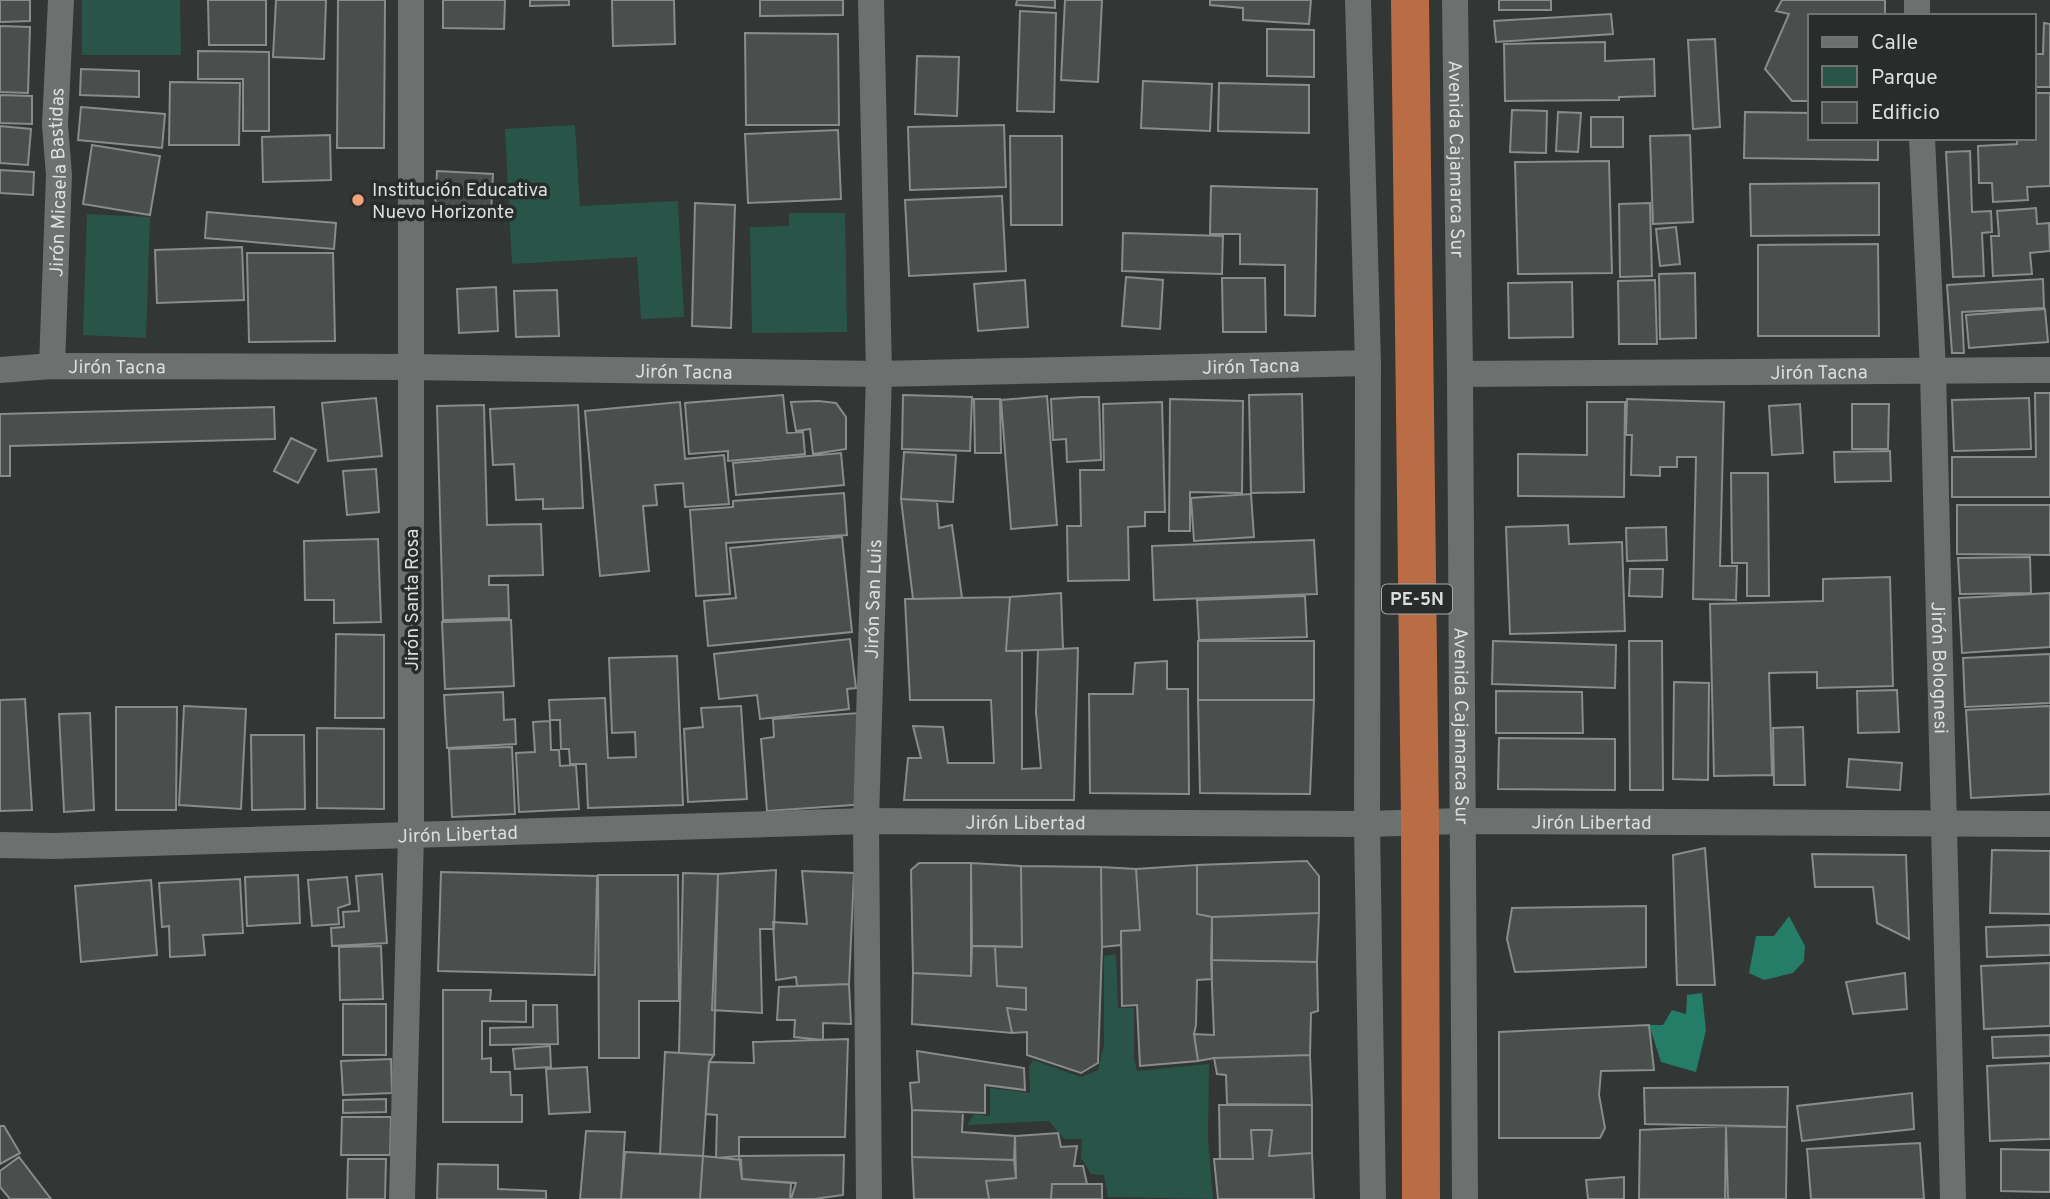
<svg xmlns="http://www.w3.org/2000/svg" width="2050" height="1199" font-family="Overpass,sans-serif">
<rect width="100%" height="100%" fill="#323635"/>
<path fill="#285548" d="M82,0H180L181,55H82Z
M575,125L580,206L678,201L684,317L641,319L637,257L512,264L505,129Z
M789,213H845L847,332L752,333L750,227L789,226Z
M87,214L150,217L146,338L83,335Z
M1116,954L1118,1008H1134V1057L1137,1071L1209,1064L1208,1137L1213,1199L1108,1197L1104,1175L1091,1174L1081,1158L1082,1139H1064L1049,1121L967,1125L974,1114L990,1116V1088L1030,1093L1029,1067L1033,1060L1081,1077L1098,1070L1104,1045V956Z"/>
<path fill="#237d67" d="M1789,916L1805,946L1804,961L1793,973L1764,980L1749,973L1756,936H1774Z
M1702,993L1706,1030L1696,1072L1661,1062L1649,1025H1663L1672,1010L1686,1014L1687,995Z"/>
<path fill="#4a4e4c" stroke="#888c8b" stroke-width="2" d="M0,0H30V21L0,22Z
M208,0H266V45H209Z
M276,0H326L324,59L273,57Z
M338,0H385L384,148H337Z
M443,0H505L504,29L443,28Z
M530,0H569V5L530,6Z
M612,0H674L675,44L613,46Z
M760,0H843V15L760,16Z
M1017,0H1055V8L1016,5Z
M1065,0H1102L1098,82L1061,80Z
M1210,0H1311L1309,24L1243,20V8L1210,5Z
M1499,0H1551V10H1499Z
M1782,0H1885V16H1810V101H1792L1765,69L1789,14L1776,11Z
M1020,11L1056,13L1054,112L1017,111Z
M1611,14L1613,34L1496,42L1494,21Z
M2044,23L2050,24V87H2034V54H2043Z
M0,26L30,27L28,93L0,92Z
M1267,29L1314,30V77L1267,76Z
M745,33L838,34L839,125H746Z
M1715,39L1720,127L1693,129L1688,40Z
M1605,42V61L1654,59L1655,96L1619,97V100L1505,101L1504,44Z
M198,51L269,52V131H243V79H198Z
M917,56L959,57L957,116L915,114Z
M81,69L139,71V97L80,95Z
M1143,81L1212,84L1210,131L1141,128Z
M170,82L240,83L239,145H169Z
M1219,83L1309,85V133L1218,131Z
M2034,93H2050V186L2027,187L2028,200L1993,202L1992,183H1979L1978,146L2017,144V138H2034Z
M0,95L32,96V124L0,123Z
M81,107L165,114L162,148L78,140Z
M1512,110L1547,111L1546,153L1510,152Z
M1558,112L1581,113L1578,152L1556,151Z
M1745,112L1810,113V138H1878V160L1744,158Z
M1591,117H1623V147H1591Z
M1004,125L1006,187L910,190L908,127Z
M0,126L31,129L28,165L0,163Z
M838,130L841,199L748,203L745,134Z
M330,135L331,180L263,182L262,137Z
M1690,135L1693,222L1653,224L1650,136Z
M1010,136H1062V225H1011Z
M92,145L160,156L150,215L83,204Z
M1970,151L1972,212L1991,211L1992,232L1982,233L1984,276L1953,277L1946,152Z
M1609,161L1612,273L1518,274L1515,162Z
M0,170L34,172L33,195L0,193Z
M437,171L493,174L491,214L435,210Z
M1879,183V235L1751,236L1750,184Z
M1211,186L1317,189L1315,316L1285,315V265L1240,264V234H1210Z
M1002,196L1006,271L909,276L905,200Z
M695,203L735,205L731,328L692,326Z
M1650,203L1652,276L1620,277L1619,204Z
M2036,208L2037,224L2049,223L2050,251L2030,253L2032,274L1993,276L1991,236H1999L1997,211Z
M207,212L336,223L334,249L205,238Z
M1676,227L1680,264L1660,266L1656,229Z
M1123,233L1223,236L1222,274L1122,271Z
M1878,244L1879,336H1758V245Z
M242,247L244,300L157,303L155,250Z
M247,253H333L335,341L249,342Z
M1695,273L1696,338L1660,339L1659,274Z
M1126,277L1163,280L1160,329L1122,326Z
M1222,278H1265L1266,332H1223Z
M2043,279L2044,308L1962,312L1964,353H1952L1947,285Z
M1025,280L1028,327L978,331L974,284Z
M1655,280L1657,344H1619L1618,281Z
M1572,282L1573,337L1509,338L1508,283Z
M496,287L498,331L459,333L457,289Z
M557,290L559,336L516,337L514,291Z
M2045,309L2048,342L1969,348L1966,315Z
M2035,393H2050V497H1952V457H2036Z
M1302,394L1304,492L1251,493L1249,395Z
M783,395L787,433L803,432L805,454L728,461V451L689,454L685,403Z
M903,395L972,397L970,451L902,449Z
M1047,396L1057,525L1011,529L1001,400Z
M1082,397H1099L1101,460L1067,462L1066,439L1053,440L1051,399Z
M376,398L382,456L328,461L322,403Z
M2029,398L2031,449L1954,451L1952,400Z
M974,399H1000L1001,453H975Z
M1170,399L1243,401L1242,493L1190,492V531H1169Z
M1627,399L1724,402L1720,566H1737L1736,600L1693,599L1696,457H1677V467H1660V476L1631,475L1632,435H1626Z
M818,401L836,403L846,417V449L813,454L810,429L796,431L791,402Z
M680,402L685,459L724,455L729,504L685,507L683,483L655,485L657,505L643,506L649,571L600,576L585,411Z
M1162,402L1165,512H1145V526L1128,527L1129,580L1068,581L1067,526H1081L1080,470H1104L1103,404Z
M1587,402H1625L1624,497L1518,496V454L1587,455Z
M1800,404L1803,453L1772,455L1769,406Z
M1852,404H1889L1888,449H1852Z
M484,405L487,525L541,524L543,575L489,576V585H508L509,618L443,620L437,406Z
M578,405L583,508L543,509V499L516,500L514,464L493,465L490,409Z
M274,407L275,439L10,446V476H0V414Z
M291,438L316,450L298,483L274,471Z
M1890,451L1891,481L1835,482L1834,452Z
M904,452L956,455L953,502L901,499Z
M841,453L844,485L736,495L733,463Z
M376,469L379,512L347,515L343,471Z
M1731,473H1768L1769,596H1747V563H1732Z
M844,493L847,535L726,543L730,594L696,596L690,510L733,507V501Z
M1251,494L1254,537L1194,541L1191,498Z
M901,499L937,501L939,528L952,525L962,598L913,599Z
M1957,505H2050V555L1957,554Z
M1568,525L1569,544L1622,542L1625,631L1510,634L1506,527Z
M1666,527L1667,560L1627,561L1626,528Z
M842,537L852,632L708,646L704,601L736,598L730,548Z
M378,539L381,622L334,623V600H305L304,541Z
M1314,540L1317,594L1154,600L1152,546Z
M2030,557L2031,593L1960,594L1958,558Z
M1630,569H1663L1662,597L1629,596Z
M1890,577L1893,686L1817,688V672L1769,673L1772,775L1714,776L1710,604L1823,601V579Z
M1061,593L1063,649L1006,651L1010,597Z
M2050,593V647L1962,653L1959,598Z
M1305,596L1307,637L1199,640L1197,600Z
M1010,597L1006,651H1022V769L1041,768L1036,712L1038,650L1078,648L1074,800H904L908,758H921L913,726L943,727L948,763H994L991,700H910L905,599Z
M511,620L514,686L445,689L442,622Z
M336,634L384,635V718H335Z
M850,639L856,688L847,689L849,709L760,719L757,695L719,699L714,654Z
M1198,641H1314V700H1198Z
M1493,641L1616,645L1615,688L1492,684Z
M1629,641H1662L1663,790H1630Z
M2050,654V703L1965,707L1963,658Z
M677,656L683,805L588,808L586,764H570L569,749H561L560,720H550L549,700L605,698L608,758L636,757L635,732L612,733L609,658Z
M1167,661V689H1188L1189,794L1090,793L1089,694H1133L1135,663Z
M1674,682L1709,683L1708,780L1673,779Z
M1897,690L1899,732L1858,733L1857,691Z
M1496,691L1582,692L1583,733H1496Z
M503,692L504,720L515,719L516,744L447,748L444,695Z
M25,699L32,810L0,811V700Z
M1198,700H1314L1310,794L1200,793Z
M184,706L246,709L241,809L179,805Z
M741,706L747,799L688,802L684,729L703,727L701,708Z
M2050,706V794L1971,798L1966,710Z
M116,707H177L176,810H116Z
M90,713L94,810L64,812L59,714Z
M860,713L867,804L767,811L761,739L774,737L773,719Z
M550,721L551,750H559L560,766L576,765L579,809L519,812L516,753L535,752L533,722Z
M1803,727L1805,785H1774L1773,728Z
M317,728L384,729V809L317,808Z
M251,735H304L305,809L252,810Z
M1499,738L1615,739V790L1498,789Z
M512,747L515,814L452,817L449,749Z
M1849,759L1902,763L1900,790L1847,787Z
M1705,848L1715,985H1677L1673,855Z
M1992,850L2050,851V914L1990,913Z
M1812,854L1906,855L1909,939L1877,923L1873,887H1815Z
M1307,861L1319,876V913L1212,917L1197,914V865Z
M919,863H971V976L913,973L911,870Z
M971,863L1021,866L1022,947L972,946Z
M1197,865V914L1212,917V979L1197,980L1196,1025L1194,1034L1198,1061L1140,1066L1137,1005L1122,1006L1121,931L1140,930L1136,869Z
M1021,866L1101,867L1102,947L1098,1063L1081,1073L1027,1055V1032L1012,1033L1007,1008L1026,1010V988L997,986L995,946L1022,947Z
M1101,867L1136,869L1140,930L1121,931V945L1102,947Z
M776,870L774,929H760L762,1013L712,1010L718,874Z
M802,871L854,873L849,984L797,986L796,977L776,980L773,922L807,924Z
M441,872L597,876L595,975L438,971Z
M683,873L718,874L714,1055L679,1053Z
M382,874L387,943L332,946L331,928L344,927L343,912L359,911L356,876Z
M298,875L300,923L247,926L245,877Z
M598,875H678L679,1001H639V1058H599Z
M347,877L350,904L338,908L339,924L312,926L308,880Z
M240,879L243,933L203,935L205,955L170,957L169,926L162,927L159,883Z
M151,880L157,955L81,962L75,886Z
M1646,906V967L1515,972L1507,939L1512,908Z
M1319,913L1317,962L1211,960L1212,917Z
M2050,925V955L1987,957L1986,927Z
M381,946L383,999L340,1000L339,947Z
M972,946H995L997,986L1026,988V1010L1007,1008L1012,1033L912,1024L913,973L971,976Z
M1211,960L1317,962L1318,1011L1311,1013L1310,1055L1214,1058L1198,1061L1194,1034L1214,1035Z
M2050,963V1026L1984,1029L1981,966Z
M1905,973L1907,1009L1853,1014L1846,982Z
M849,984L851,1024L823,1023V1040L794,1037L795,1020H777L779,987Z
M443,990H491L490,1001H526V1022L482,1021V1059L491,1058V1072H510L511,1095H522V1122H443Z
M343,1004H386V1055H343Z
M533,1005H557L558,1044L490,1045V1028L533,1027Z
M1649,1025L1654,1070L1601,1071L1599,1095L1605,1128L1600,1138H1499V1032Z
M2050,1035V1056L1993,1058L1992,1037Z
M848,1039L845,1137H739V1156L716,1158L717,1115L706,1114L709,1062L754,1063L753,1042Z
M550,1046L551,1067L515,1069L513,1049Z
M917,1051L1024,1068L1025,1090L985,1085V1113L912,1110L910,1083L919,1082Z
M665,1052L714,1055L709,1062L703,1156L660,1154Z
M1310,1055L1312,1105L1227,1104L1226,1075L1217,1074L1214,1058Z
M391,1059L392,1093L343,1095L341,1061Z
M2050,1063V1139L1990,1141L1987,1066Z
M587,1067L590,1112L549,1114L546,1069Z
M1788,1087L1787,1127L1645,1124L1644,1088Z
M1912,1093L1914,1129L1802,1141L1797,1106Z
M386,1099V1112L343,1113V1100Z
M1219,1105H1312V1153L1269,1156L1272,1130H1251L1253,1159H1220Z
M912,1110L963,1112L962,1132L1015,1136L1014,1160L912,1157Z
M342,1117H391L390,1155H341Z
M0,1126H4L20,1153L0,1164Z
M1726,1126L1728,1199H1639L1640,1130Z
M1726,1126L1787,1127L1786,1199H1725Z
M1251,1130H1272L1269,1156L1312,1153L1314,1199H1218L1214,1159H1253Z
M586,1131L625,1132L621,1199H580Z
M1058,1133L1061,1147L1077,1146L1074,1166H1083L1087,1184H1052L1051,1199H989L986,1181L1016,1178L1015,1136Z
M1920,1143L1924,1199H1811L1807,1149Z
M2001,1149L2050,1150V1192L2001,1191Z
M625,1152L703,1156L700,1199H621Z
M844,1155L843,1195L814,1199H791L796,1183L742,1179L739,1156Z
M703,1156L741,1160L742,1179L791,1183L790,1199H700Z
M19,1157L51,1199H10L0,1187V1171Z
M912,1157L1014,1160L1016,1178L986,1181L989,1199H914Z
M348,1159H386L385,1199H347Z
M438,1164L498,1165V1189L546,1191V1199H437Z
M1624,1177V1199H1588L1586,1180Z
M1052,1184H1102V1199H1051Z"/>
<g fill="none" stroke-linecap="round" stroke-linejoin="round">
<g stroke="#6c706f" stroke-width="26">
<path d="M1358,0L1368,363L1367,824L1373,1199"/>
<path id="s1" d="M1455,0L1460,374L1465,1199"/>
<path d="M1917,0V16"/>
<path id="s2" d="M1922,138L1933,371L1953,1199"/>
<path id="s3" d="M52,366L59,175L55,125L61,0"/>
<path id="s4" d="M0,370L52,366L411,367L879,374L1368,363"/>
<path id="s5" d="M1460,374L2050,370"/>
<path id="s6" d="M0,845L54,846L866,821L1367,824L1461,821L2050,824"/>
<path d="M402,1199L411,834V0"/>
<path id="s7" d="M869,1199L866,821L879,374L871,0"/>
</g>
<path stroke="#ba6c45" stroke-width="38" d="M1410,0L1420,822L1421,1199"/>
</g>
<circle fill="#f1a27b" stroke="#282c2b" stroke-width="2.5" cx="358" cy="200" r="7"/>
<g text-anchor="middle" stroke-width="7" stroke-linejoin="round" paint-order="stroke">
<rect fill="#282c2b" stroke="#a5a9a8" stroke-width="2" x="1382" y="584.5" width="70" height="29" rx="5"/>
<g font-size="18" font-weight="bold" fill="#dbdedd">
<text x="1417" y="605">PE-5N</text>
</g>
<g font-size="19" fill="#dbdedd" stroke="#282c2b">
<text dy="7" stroke="none"><textPath href="#s1" startOffset="159">Avenida Cajamarca Sur</textPath></text>
<text dy="7" stroke="none"><textPath href="#s3" startOffset="184">Jirón Micaela Bastidas</textPath></text>
<text dy="7" stroke="none"><textPath href="#s4" startOffset="1251">Jirón Tacna</textPath></text>
<text dy="7" stroke="none"><textPath href="#s4" startOffset="117">Jirón Tacna</textPath></text>
<text dy="7" stroke="none"><textPath href="#s4" startOffset="684">Jirón Tacna</textPath></text>
<text dy="7" stroke="none"><textPath href="#s5" startOffset="359">Jirón Tacna</textPath></text>
<text dy="7" stroke="none"><textPath href="#s7" startOffset="600">Jirón San Luis</textPath></text>
<text transform="translate(411 600) rotate(-90)" y="7">Jirón Santa Rosa</text>
<text dy="7" stroke="none"><textPath href="#s2" startOffset="530">Jirón Bolognesi</textPath></text>
<text dy="7" stroke="none"><textPath href="#s1" startOffset="726">Avenida Cajamarca Sur</textPath></text>
<text dy="7" stroke="none"><textPath href="#s6" startOffset="1026">Jirón Libertad</textPath></text>
<text dy="7" stroke="none"><textPath href="#s6" startOffset="1592">Jirón Libertad</textPath></text>
<text dy="7" stroke="none"><textPath href="#s6" startOffset="458">Jirón Libertad</textPath></text>
</g>
<g font-size="19" fill="#dbdedd" stroke="#282c2b" text-anchor="start">
<text x="372" y="196">Institución Educativa<tspan x="372" dy="22">Nuevo Horizonte</tspan></text>
</g>
</g>
<rect x="1808" y="14" width="228" height="126" fill="#282c2b" stroke="#707372" stroke-width="2"/>
<rect x="1822" y="37" width="35" height="10" fill="#6c706f" stroke="#707372" stroke-width="2"/>
<text x="1871" y="49" font-size="21" fill="#dbdedd">Calle</text>
<rect x="1822" y="66" width="35" height="21" fill="#285548" stroke="#707372" stroke-width="2"/>
<text x="1871" y="84" font-size="21" fill="#dbdedd">Parque</text>
<rect x="1822" y="102" width="35" height="21" fill="#4a4e4c" stroke="#707372" stroke-width="2"/>
<text x="1871" y="119" font-size="21" fill="#dbdedd">Edificio</text>
</svg>
